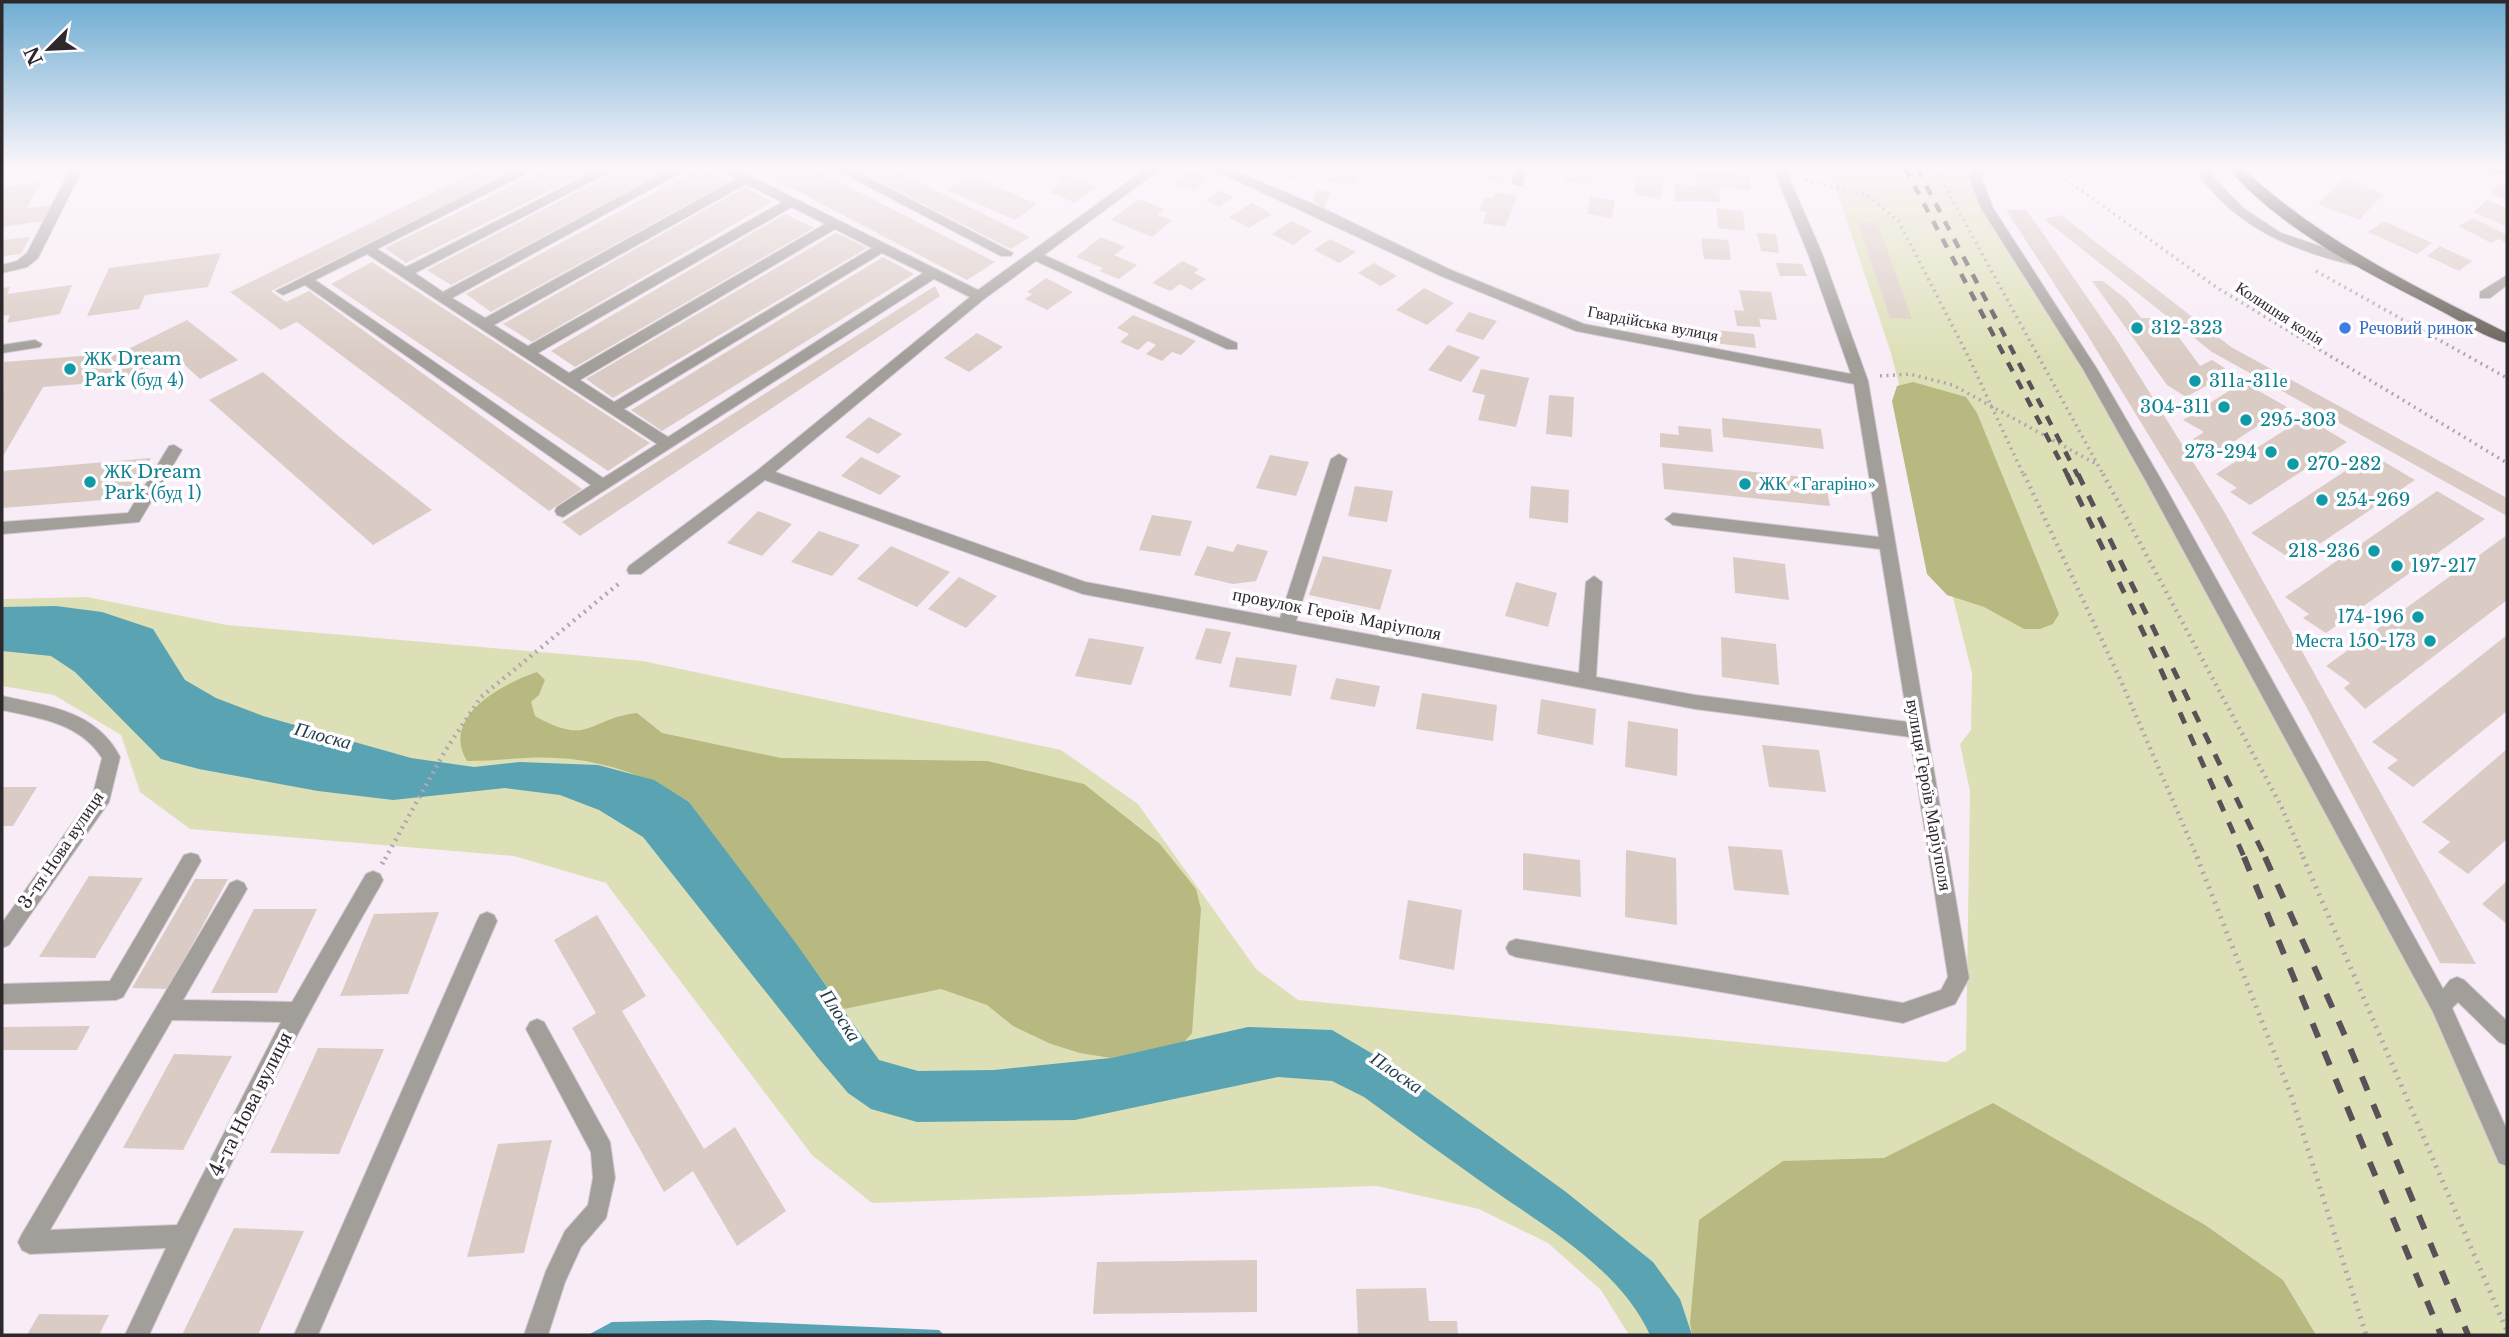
<svg xmlns="http://www.w3.org/2000/svg" width="2509" height="1337" font-family="'Libre Baskerville',serif">
<rect width="100%" height="100%" fill="#f8ecf6"/>
<path fill="#dde0b7" d="M1829,168H1982L1979,191L2090,369L2441,1006L2507,1155V1335H1629L1601,1290L1548,1243L1479,1209L1377,1186L872,1203L812,1155L606,883L514,856L190,829L140,792L121,735L54,695L2,686V599L87,597L227,625L643,661L1061,750L1138,804L1256,969L1298,1000L1946,1062L1966,1050L1970,791L1960,744L1971,730L1972,673L1891,353Z"/>
<path fill="#b7b980" d="M1913,382L1966,397L1977,413L2059,614L2053,624L2040,629H2024L1984,607L1947,595L1927,574L1892,401L1897,386Z
M537,672L545,680L539,695L531,702L535,716C590,747 587,719 637,713L662,733L781,758L987,761L1084,784L1160,844L1196,889L1201,909L1192,1033L1184,1042L1111,1058L1080,1053L1051,1044L1013,1026L987,1005L941,989L844,1009L689,802C639,770 586,755 526,758C506,759 487,761 467,761C440,717 502,684 537,672Z
M1993,1103L2205,1225L2283,1280L2316,1335H1692L1690,1323L1699,1220L1783,1161L1884,1158Z"/>
<path fill="#59a3b2" d="M56,606L102,612L153,629L185,680L216,698L263,716L411,758L474,767L520,762L598,765L654,780L689,802L795,942L879,1060L918,1071L994,1070L1111,1058L1248,1027L1332,1030L1390,1064L1566,1192L1653,1262L1680,1299L1692,1335H1650C1621,1270 1547,1228 1490,1188C1448,1158 1406,1128 1364,1097L1332,1081L1278,1077L1075,1120L917,1122L871,1109L848,1093L819,1059L643,837L599,810L560,795L505,788L393,800L318,791L199,769L161,759L75,672L51,656L2,651V607Z
M709,1320L939,1330L944,1335H588L612,1322Z"/>
<path fill="#daccc4" d="M483,168H520L271,291L286,302L309,291L582,489L549,511L297,322L281,330L230,292Z
M548,168H595L406,263L385,248Z
M623,168H672L451,285L427,270Z
M700,168L730,181L491,312L466,294Z
M753,168H812L995,262L967,280Z
M853,168H891L1030,237L1011,249Z
M1274,168H1311L1307,175L1300,173L1296,180L1270,175Z
M1328,168H1359L1357,184L1326,182Z
M1439,168H1468L1463,178L1437,173Z
M1494,168H1514L1504,183L1487,179Z
M1528,168H1557L1556,176L1528,173Z
M1565,168H1594L1591,184L1563,181Z
M1639,168H1666L1660,199L1634,195Z
M2128,168H2156L2161,178L2133,177Z
M1695,169L1750,175L1751,190L1719,187L1720,202L1675,201V184L1696,186Z
M1190,171L1210,179L1194,191L1173,183Z
M1066,174L1097,187L1075,203L1049,192L1063,182L1057,180Z
M970,175L1037,204L1015,220L947,190Z
M2344,178L2384,194L2359,220L2318,204Z
M41,182L27,208L53,205L44,221L2,227V187Z
M2497,183L2507,186V200L2490,194Z
M745,187L772,202L532,342L503,324Z
M1220,190L1234,197L1219,207L1206,200Z
M1317,190L1330,192L1324,208L1313,201Z
M1496,192L1517,196L1505,227L1483,223L1487,212L1479,211L1485,197L1493,198Z
M1590,197L1615,200L1612,218L1587,214Z
M1138,199L1164,209L1157,215L1172,220L1152,237L1111,220Z
M2487,200L2507,208L2505,226L2473,212Z
M1252,203L1272,214L1249,228L1229,217Z
M1716,208L1743,211L1745,231L1718,228Z
M2006,210H2026L2044,235L2118,342L2225,513L2476,964L2440,963L2306,706L2195,511L2085,331Z
M785,214L814,228L575,367L551,351Z
M2061,215L2231,347L2507,498V516L2212,352L2044,219Z
M2473,218L2507,235V243L2499,239L2491,243L2458,226Z
M1291,221L1312,231L1293,245L1272,234Z
M1857,221L1877,222L1912,319L1890,318Z
M2384,221L2432,243L2417,254L2368,232Z
M836,233L867,248L613,398L586,379Z
M1757,233L1776,234L1779,253L1761,251Z
M30,237L21,254L2,256V240Z
M1101,237L1125,247L1114,255L1137,265L1119,279L1099,271L1103,268L1076,257Z
M1701,238L1728,240L1731,260L1704,259Z
M1330,239L1356,252L1339,263L1314,250Z
M2440,246L2472,261L2459,271L2427,256Z
M221,253L208,287L145,295L139,309L87,316L109,268Z
M883,257L914,274L662,431L631,410Z
M1182,261L1199,269L1194,273L1206,279L1191,290L1180,284L1170,291L1152,283Z
M372,262L650,443L608,471L331,284Z
M1374,263L1397,276L1381,286L1358,273Z
M1776,263L1802,264L1807,276H1780Z
M1046,278L1073,292L1047,310L1025,299L1032,294L1027,292Z
M2092,281H2103L2127,300L2141,318H2153L2167,337L2178,336L2200,366L2212,360L2231,372L2186,397L2167,385Z
M72,285L60,314L7,323L10,315L2,316V288L10,287L7,294Z
M935,286L940,296L580,536L562,522Z
M1424,288L1454,303L1427,325L1396,310Z
M1739,290L1771,292L1777,320L1759,319L1761,327L1737,326L1734,310L1744,311Z
M1469,312L1497,321L1483,340L1455,331Z
M1133,315L1196,341L1181,355L1172,352L1162,361L1146,354L1156,345L1148,341L1138,350L1120,342L1129,334L1117,328Z
M187,320L238,360L200,379L175,356L122,381L43,387L2,458L4,362L120,353Z
M1696,328L1754,334L1756,348L1697,341Z
M977,333L1003,347L969,372L944,358Z
M1448,345L1480,357L1461,382L1428,370Z
M1481,369L1529,378L1516,427L1478,420L1485,395L1472,392Z
M263,372L342,439L432,510L373,545L209,400Z
M2243,382L2287,407L2216,453L2193,439L2204,432L2183,420Z
M1549,395L1574,397L1572,437L1546,434Z
M869,417L902,434L878,454L845,437Z
M2305,417L2347,442L2250,505L2230,492L2237,488L2216,474Z
M1722,418L1821,429L1824,449L1723,437Z
M1678,426L1711,429L1713,452L1660,447V433L1679,435Z
M2371,454L2415,480L2294,561L2251,533Z
M1270,455L1309,462L1296,496L1256,488Z
M861,457L901,476L880,495L841,476Z
M151,458L129,498L2,508V471Z
M1662,463L1825,479L1830,506L1664,489Z
M1355,486L1393,491L1387,522L1348,516Z
M1531,486L1569,490L1568,523L1529,518Z
M2437,491L2485,519L2326,633L2303,618L2309,614L2285,597Z
M758,511L792,524L762,556L727,543Z
M1152,515L1192,521L1180,556L1139,550Z
M819,531L860,545L832,576L791,562Z
M2507,535V600L2365,709L2344,688L2350,683L2326,666Z
M1237,544L1268,551L1256,581L1233,584L1194,575L1207,546L1233,552Z
M891,546L950,572L917,607L857,579Z
M1323,556L1392,570L1380,610L1309,595Z
M1733,557L1785,564L1789,600L1735,593Z
M959,577L997,596L966,628L928,609Z
M1516,582L1557,593L1548,627L1505,616Z
M1206,628L1231,632L1221,664L1195,659Z
M2507,635V711L2413,787L2387,768L2398,760L2372,742Z
M1721,637L1776,644L1779,685L1722,677Z
M1089,638L1144,647L1131,685L1075,676Z
M1236,657L1297,665L1291,696L1229,687Z
M1336,678L1380,686L1375,707L1330,699Z
M1422,693L1497,705L1493,741L1416,729Z
M1541,699L1596,709L1593,745L1537,734Z
M1628,721L1678,729L1677,776L1625,767Z
M1762,745L1819,750L1826,792L1769,787Z
M2507,749V839L2468,874L2438,852L2450,842L2422,822Z
M2,787H37L13,826H2Z
M1728,846L1782,850L1789,895L1734,890Z
M1626,850L1676,858L1677,925L1625,917Z
M1523,853L1580,860L1581,897L1523,890Z
M89,876L143,878L95,958L39,957Z
M195,879H228L168,989L132,988Z
M2507,881V924L2482,904Z
M1408,900L1462,910L1454,970L1399,959Z
M254,909H317L277,993H211Z
M439,912L408,994L340,996L374,914Z
M597,915L646,996L622,1011L704,1149L735,1127L786,1211L737,1246L693,1171L664,1192L572,1028L596,1013L554,940Z
M90,1026L77,1050H2V1027Z
M318,1048L384,1049L339,1154L270,1153Z
M174,1054L232,1056L183,1150L123,1148Z
M552,1140L524,1253L467,1257L498,1144Z
M234,1228L304,1231L258,1335H182Z
M1257,1260V1312L1093,1314L1097,1262Z
M1426,1288L1429,1321H1457L1458,1335H1358L1356,1289Z
M39,1314L109,1315L99,1335H27Z"/>
<g fill="none" stroke-linecap="round" stroke-linejoin="round">
<g stroke="#d3c9d2" stroke-width="2">
<path id="minor" d="M71,168H83L38,258L27,267L2,273V265L17,261L27,253Z
M520,168H537L377,249L406,267L601,168H617L415,273L443,292L673,168H689L452,298L485,318L736,179L717,168H734L978,290L1147,168H1162L1044,255L1237,343V349H1227L1036,261L984,299L775,472L1085,582L1280,618L1331,459L1339,454L1347,459L1296,621L1579,673L1586,582L1594,576L1602,582L1596,677L1695,695L1908,722L1880,549L1673,525L1665,519L1673,513L1879,537L1854,384L1576,331L1441,276L1210,168H1228L1322,208L1451,270L1584,324L1851,374L1809,256L1773,168H1785L1823,256L1868,381L1969,978L1955,1004L1903,1023L1516,957L1509,954L1506,948L1509,942L1516,939L1903,1003L1941,990L1948,977L1910,737L1695,709L1083,594L765,480L641,574H629L627,570L629,566L758,470L970,297L934,279L563,517L557,515L555,511L557,507L591,485L305,285L283,295L276,291ZM746,184L782,202L528,346L494,325ZM792,207L825,224L569,373L538,353ZM835,229L872,248L614,402L580,380ZM882,253L923,273L668,437L624,409ZM367,254L657,444L603,478L315,280Z
M833,168H850L1013,253L1011,256H1001Z
M1515,168H1527L1522,186L1512,183Z
M1975,168H1988L1981,177L1993,208L2097,369L2163,483L2443,989L2450,980L2457,977L2464,980L2507,1021V1045L2499,1042L2458,1002L2452,1008L2507,1130V1166L2499,1163L2433,1012L2147,483L2083,369L1981,208L1969,177Z
M2200,168H2212L2211,175L2243,208L2281,233L2373,264L2366,268C2299,253 2241,232 2199,175Z
M2474,168H2507V176Z
M2507,275V285L2490,298H2480V292Z
M35,340L42,344L40,347L2,353V345Z
M174,445L182,450L139,522L2,534V522L128,513L169,446Z
M2,696C48,706 97,711 120,757L109,802L9,945L2,948V923L93,794L102,758C80,723 39,718 2,710Z
M191,853L198,855L201,861L123,997L116,1000L2,1004V984L110,981L184,855Z
M373,871L380,874L383,880L380,886C295,1032 220,1182 149,1335H125L166,1248L30,1254L22,1250L18,1242L22,1234L230,883L237,880L244,883L247,889L183,1000L292,1002L366,874ZM172,1020L281,1022L177,1225L50,1230Z
M487,912L494,915L497,921L318,1335H294L477,921L480,915Z
M537,1019L544,1022L610,1142L615,1178L606,1218L581,1247L565,1282L548,1335H524L546,1271L565,1231L588,1205L593,1178L591,1152L526,1029L530,1022Z"/>
</g>
<g stroke="#d3c9d2" stroke-width="2">
<path id="major" d="M2228,168H2242C2320,240 2413,286 2507,333V343C2486,338 2464,323 2445,313C2370,274 2284,233 2228,168Z"/>
</g>
<path stroke="#b0a7af" stroke-width="3.5" stroke-dasharray="2 4.5" stroke-linecap="butt" d="M1935,168L2104,476
M2050,168L2216,287L2507,463
M1805,180L1867,195L1899,222L1969,358L2024,476
M2316,271L2507,378
M1880,376L1910,374L1953,385L2098,465"/>
<path stroke="#b0a7af" stroke-width="4.5" stroke-dasharray="2 5" stroke-linecap="butt" d="M2024,474L2121,681L2198,859
M2103,474L2281,806L2304,859
M385,859L445,751L481,697L622,581"/>
<path stroke="#b0a7af" stroke-width="5" stroke-dasharray="2 6" stroke-linecap="butt" d="M2197,857L2291,1095L2366,1335
M2303,857L2507,1331
M382,864L386,857"/>
<use href="#minor" fill="#a29f9a" fill-rule="evenodd"/>
<use href="#major" fill="#625d54" fill-rule="evenodd"/>
<path stroke="#585157" stroke-width="4.5" stroke-dasharray="10 10" stroke-linecap="butt" d="M1905,168L2068,476
M1917,168L2078,476"/>
<path stroke="#585157" stroke-width="5" stroke-dasharray="12 12" stroke-linecap="butt" d="M2067,474L2157,661L2245,859
M2078,474L2266,859"/>
<path stroke="#585157" stroke-width="6" stroke-dasharray="15 15" stroke-linecap="butt" d="M2244,857L2441,1335
M2265,857L2346,1038L2468,1335"/>
</g>
<linearGradient id="sky" x2="0" y2="1"><stop stop-color="#6fadd2"/><stop offset="0.47" stop-color="#fcf6fb"/><stop offset="1" stop-color="#fcf6fb" stop-opacity="0"/></linearGradient>
<rect width="2509" height="356" fill="url(#sky)"/>
<g fill="#0f9aa8" stroke="#fffdff" stroke-width="2.5">
<circle cx="2137" cy="328" r="7"/>
<circle cx="70" cy="369" r="7"/>
<circle cx="2195" cy="381" r="7"/>
<circle cx="2224" cy="407" r="7"/>
<circle cx="2246" cy="420" r="7"/>
<circle cx="2271" cy="452" r="7"/>
<circle cx="2293" cy="464" r="7"/>
<circle cx="90" cy="482" r="7"/>
<circle cx="1745" cy="484" r="7"/>
<circle cx="2322" cy="500" r="7"/>
<circle cx="2374" cy="551" r="7"/>
<circle cx="2397" cy="566" r="7"/>
<circle cx="2418" cy="617" r="7"/>
<circle cx="2430" cy="641" r="7"/>
</g>
<circle fill="#3f7fe0" stroke="#fffdff" stroke-width="2.5" cx="2345" cy="328" r="7"/>
<g text-anchor="middle" stroke-width="7" stroke-linejoin="round" paint-order="stroke">
<g font-size="16" fill="#2d282c" stroke="#fffdff">
<text transform="translate(2280 313) rotate(33)" y="6">Колишня колія</text>
<text transform="translate(1653 323) rotate(11)" y="6">Гвардійська вулиця</text>
</g>
<g font-size="18" fill="#0d838f" stroke="#fffdff" text-anchor="start">
<text x="2151" y="334">312-323</text>
<text x="84" y="365">ЖК Dream<tspan x="84" dy="21">Park (буд 4)</tspan></text>
<text x="2209" y="387">311а-311е</text>
<text x="2210" y="413" text-anchor="end">304-311</text>
<text x="2260" y="426">295-303</text>
<text x="2257" y="458" text-anchor="end">273-294</text>
<text x="2307" y="470">270-282</text>
<text x="104" y="478">ЖК Dream<tspan x="104" dy="21">Park (буд 1)</tspan></text>
<text x="1759" y="490">ЖК «Гагаріно»</text>
<text x="2336" y="506">254-269</text>
<text x="2360" y="557" text-anchor="end">218-236</text>
<text x="2411" y="572">197-217</text>
<text x="2404" y="623" text-anchor="end">174-196</text>
<text x="2416" y="647" text-anchor="end">Места 150-173</text>
</g>
<g font-size="18" fill="#366cbe" stroke="#fffdff" text-anchor="start">
<text x="2359" y="334">Речовий ринок</text>
</g>
<g font-size="18" fill="#2d282c" stroke="#fffdff">
<text transform="translate(1337 614) rotate(11)" y="6">провулок Героїв Маріуполя</text>
<text transform="translate(1929 795) rotate(80)" y="6">вулиця Героїв Маріуполя</text>
<text transform="translate(61 850) rotate(-56)" y="6">3-тя Нова вулиця</text>
</g>
<g font-size="19" font-style="italic" fill="#1b3e46" stroke="#fffdff">
<text transform="translate(323 735) rotate(15)" y="7">Плоска</text>
<text transform="translate(841 1015) rotate(57)" y="7">Плоска</text>
<text transform="translate(1397 1072) rotate(34)" y="7">Плоска</text>
</g>
<g font-size="21" fill="#2d282c" stroke="#fffdff">
<text transform="translate(250 1104) rotate(-63)" y="7">4-та Нова вулиця</text>
</g>
</g>
<rect width="2509" height="1337" fill="none" stroke="#2d282c" stroke-width="7"/>
<g transform="translate(49 49) rotate(246)" stroke="#fffdff" stroke-width="5" paint-order="stroke">
<path d="M0-5L12 26L0 18L-12 26Z" fill="#2d282c"/>
<text y="-10" font-size="19" font-weight="bold" text-anchor="middle" fill="#2d282c">N</text>
</g>
</svg>
